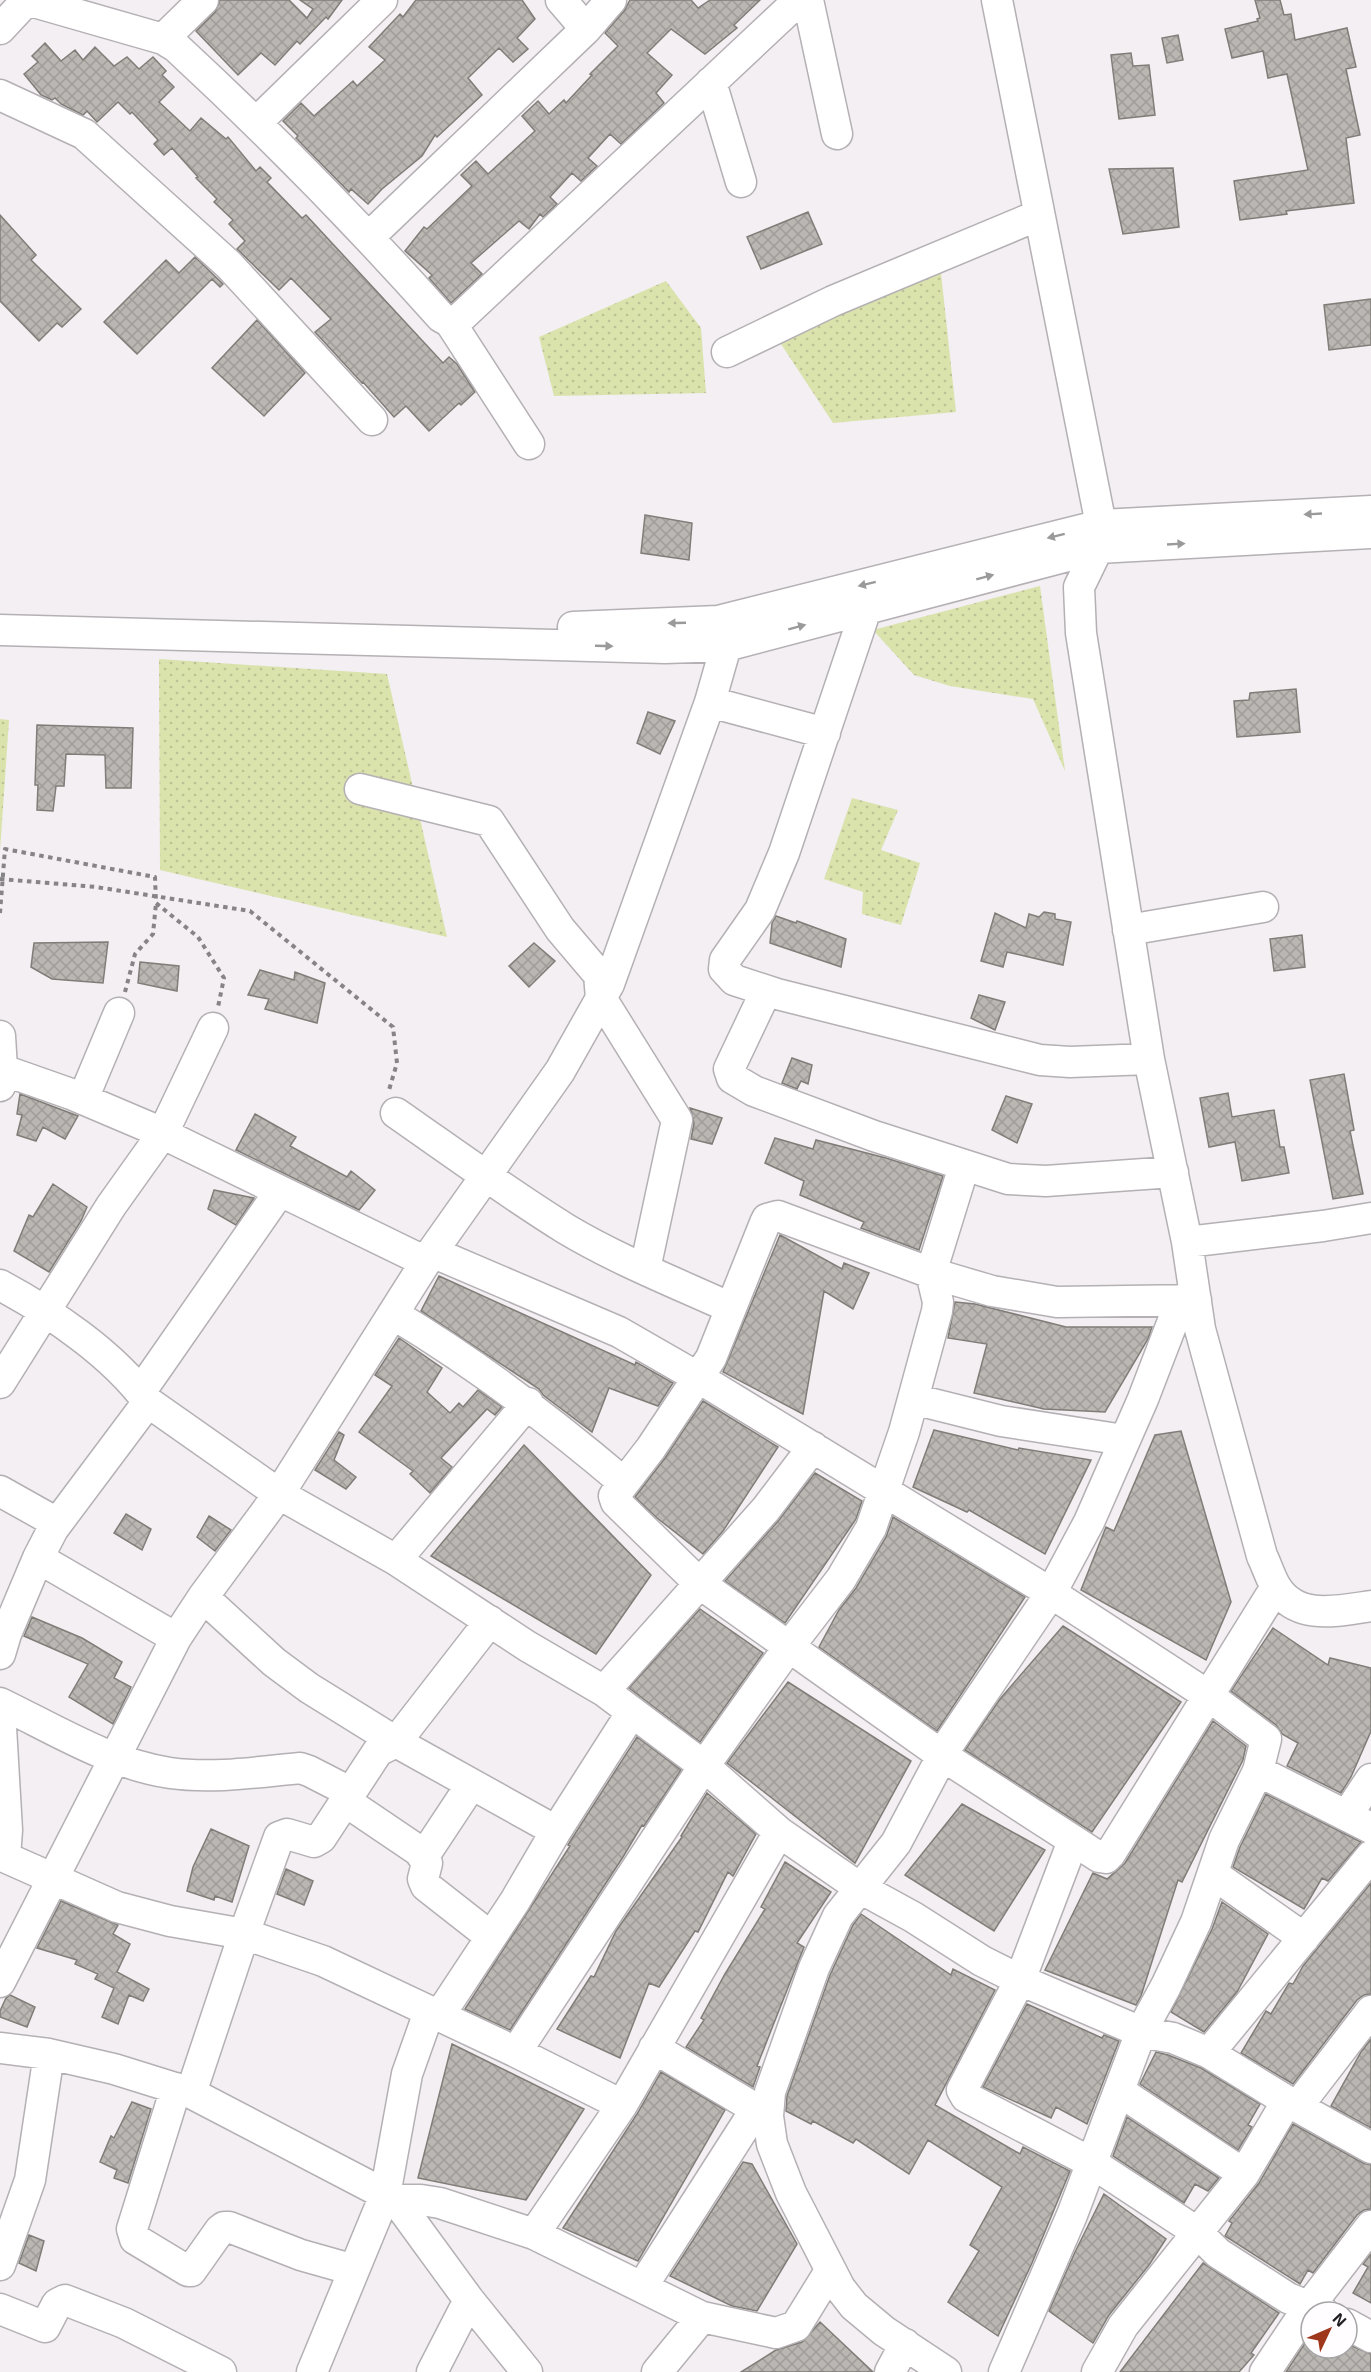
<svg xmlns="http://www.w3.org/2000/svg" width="1371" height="2372" font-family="'Exo 2',sans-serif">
<defs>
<pattern id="park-dots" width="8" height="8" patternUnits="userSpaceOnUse" patternTransform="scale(1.5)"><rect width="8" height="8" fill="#dbe3ad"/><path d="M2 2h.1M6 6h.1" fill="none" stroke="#bcc295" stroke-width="1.8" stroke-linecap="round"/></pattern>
<pattern id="building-cross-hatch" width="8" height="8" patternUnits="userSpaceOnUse" patternTransform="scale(1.5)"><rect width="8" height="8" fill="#bab6b2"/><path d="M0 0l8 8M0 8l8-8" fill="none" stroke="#a09c99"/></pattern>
</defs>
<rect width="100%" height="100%" fill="#f3eff2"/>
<path fill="url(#park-dots)" d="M940,264L956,412L833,423L777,338Z
M666,281L701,328L706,393L554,396L539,337Z
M1040,586L1065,771L1033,699L950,686L914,675L873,630Z
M159,659L387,674L447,937L160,870Z
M0,719L9,720L0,851Z
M852,798L898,810L881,850L920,863L901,925L862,914L863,892L824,879Z"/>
<path fill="url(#building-cross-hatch)" stroke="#807d79" stroke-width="1.5" d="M220,0H289L307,18L313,9L300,0H342L328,19L326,17L300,44L297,41L275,65L261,53L238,75L196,31L215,12Z
M416,0H522L535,19L517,38L528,49L513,62L499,48L468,78L482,95L437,137L435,135L422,156L382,189L368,204L351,189L349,192L296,138L298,136L283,121L301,103L314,116L353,81L357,86L385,60L369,47L400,14L403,17Z
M630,0H691L698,8L710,0H760L734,25L737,28L705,54L671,29L647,53L672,75L656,93L664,103L621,144L610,134L588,158L597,166L581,181L572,173L550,197L557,204L543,217L540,214L529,229L519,221L471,263L482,274L451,303L429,278L432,275L405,251L424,227L427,229L472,186L461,175L476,161L488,174L535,131L522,116L538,101L549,114L564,100L566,103L592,75L590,74L618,46L605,33L624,11Z
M1255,0H1280L1284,15L1291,14L1295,40L1347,28L1356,67L1346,69L1360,135L1346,138L1354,203L1286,211L1287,214L1240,220L1234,181L1308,170L1287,74L1268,78L1263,51L1232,58L1225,29L1258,21L1257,19L1260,18Z
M1178,35L1183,60L1167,63L1162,38Z
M45,43L61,61L75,50L83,60L95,47L114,66L127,57L139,69L153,57L166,71L162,75L174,87L159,102L190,131L201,118L226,139L228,137L256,171L260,167L271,178L267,182L302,218L306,215L443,363L449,357L457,364L475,392L461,405L459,403L429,431L406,406L394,417L363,382L362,383L315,332L331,319L291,278L279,290L237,249L245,241L229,224L233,220L214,202L217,199L196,178L198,177L172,148L164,155L154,144L158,140L132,112L130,114L118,102L97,122L87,111L83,115L61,104L55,98L52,100L41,95L24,74L38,62L32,56Z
M1131,53L1133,66L1149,65L1155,115L1119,119L1111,55Z
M1173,168L1179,227L1123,234L1109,169Z
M808,212L822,244L761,269L747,237Z
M0,215L36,255L31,260L81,309L62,327L57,323L39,341L0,301Z
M195,257L223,284L220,287L212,279L137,354L104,322L166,260L179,273Z
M1371,299V345L1329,350L1324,305Z
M257,320L305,373L264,416L212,368Z
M645,515L692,523L689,560L641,553Z
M1296,689L1300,732L1237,737L1234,701L1249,700L1250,693Z
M648,712L675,721L660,754L637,743Z
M37,725L133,728L131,788H106L105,755L66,754L64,786H56L53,811L37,810L38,785H35Z
M1044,912L1055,914V919L1071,922L1063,965L1007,952L1003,967L981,961L995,913L1026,928L1029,914L1039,917Z
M776,916L796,923L797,921L846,939L841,967L770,943L772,923Z
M1302,935L1305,967L1274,971L1270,939Z
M108,942L103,983L52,979L31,967L34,943Z
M534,943L555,961L529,987L509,966Z
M140,962L179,966L177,991L138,983Z
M260,970L294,980L295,972L325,983L317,1023L265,1009L269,999L248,995Z
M979,995L1005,1002L995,1030L971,1018Z
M792,1058L812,1065L808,1084L801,1081L797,1089L782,1083Z
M1344,1074L1354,1130L1350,1131L1363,1194L1333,1199L1310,1080Z
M1228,1093L1232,1117L1274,1110L1280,1147H1284L1289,1173L1242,1181L1235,1142L1209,1147L1200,1098Z
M20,1094L78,1116L65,1139L43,1127L36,1141L17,1135L22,1115L17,1114Z
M1006,1096L1032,1104L1017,1143L992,1130Z
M690,1108L722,1118L712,1144L691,1139L694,1123Z
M255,1114L296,1137L290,1146L347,1177L351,1171L375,1190L359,1210L236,1150Z
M775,1138L813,1149L816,1140L886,1158L943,1176L919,1250L861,1228L864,1222L800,1195L804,1181L765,1163Z
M53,1184L87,1207L81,1221L49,1272L14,1251L29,1215L33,1217Z
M214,1190L254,1198L236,1225L208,1209Z
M780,1235L842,1269L844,1263L869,1273L853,1309L824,1291L803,1414L723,1372Z
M439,1276L635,1365L636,1362L673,1383L658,1406L609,1388L592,1432L543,1395L539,1389L421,1311Z
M955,1302L975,1304L1066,1327H1152L1148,1339L1105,1412L1044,1409L974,1393L987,1344L948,1338Z
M399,1338L442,1368L427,1392L450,1413L459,1403L463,1407L478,1390L502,1407L495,1415L487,1409L441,1458L452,1467L430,1493L410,1474L413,1471L359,1432L392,1386L375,1375Z
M703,1401L778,1447L723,1531L703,1554L657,1518L635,1497L665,1458Z
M934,1430L1018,1450L1019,1448L1091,1460L1045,1554L969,1510L967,1512L913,1487Z
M1181,1431L1231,1602L1206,1660L1081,1590L1106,1527L1114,1531L1155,1435Z
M339,1432L344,1435L334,1460L356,1477L346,1489L315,1470Z
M524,1445L651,1575L596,1654L431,1556Z
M815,1473L862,1501L856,1519L785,1623L725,1581L779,1520Z
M126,1514L151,1529L142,1550L114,1533Z
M209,1516L231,1530L215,1551L197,1537Z
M893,1517L1025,1597L937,1731L819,1647L839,1610L856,1588L886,1537Z
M700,1609L763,1653L700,1742L629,1688Z
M32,1617L82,1638L122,1662L114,1678L131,1687L113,1724L69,1697L88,1664L24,1636Z
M1063,1626L1181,1702L1092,1832L965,1750L1000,1699Z
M1273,1628L1328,1665L1330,1658L1371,1668V1731L1351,1777L1341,1793L1287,1766L1298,1743L1282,1734L1276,1725L1231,1691Z
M788,1682L911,1761L855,1863L727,1763Z
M1213,1721L1246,1746L1243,1760L1182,1882L1178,1880L1141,1996L1136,2005L1045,1970L1093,1873L1107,1879L1125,1863Z
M637,1737L681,1770L644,1826L642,1825L623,1857L510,2030L465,2009L570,1846L568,1845L571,1840Z
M707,1793L756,1834L733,1876L728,1872L698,1932L695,1931L659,1987L649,1983L620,2058L557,2029L591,1976L594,1977L616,1931L682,1837L681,1836Z
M1266,1794L1361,1842L1328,1881L1322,1878L1304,1909L1233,1867L1240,1847Z
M962,1804L1045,1850L994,1931L905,1875Z
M211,1829L249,1846L232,1902L215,1896L214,1900L187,1891L193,1867Z
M785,1862L831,1892L797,1943L804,1947L757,2066L760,2067L753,2087L686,2047L704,2020L701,2018L725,1974L765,1909L761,1907Z
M286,1869L313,1881L304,1905L277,1894Z
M1371,1883V1994L1364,1995L1357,2000L1293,2084L1241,2053L1266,2011L1271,2014L1289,1983L1293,1984L1303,1966Z
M61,1901L118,1925L113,1934L130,1944L117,1972L149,1989L143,2001L129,1995L118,2024L102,2017L114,1988L95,1979L98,1974L75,1964L77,1960L37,1948Z
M1222,1902L1268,1934L1237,1992L1204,2032L1171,2012L1212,1929Z
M861,1914L951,1975L953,1969L995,1990L935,2105L1020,2154L1023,2147L1070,2171L1032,2263L998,2336L948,2302L979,2251L970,2245L1002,2187L928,2140L909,2174L856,2139L853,2143L813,2121L811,2124L786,2111L787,2096L830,1975L853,1925Z
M10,1995L35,2007L27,2027L0,2017V2011L6,1998Z
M1027,2004L1102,2038L1104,2035L1119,2041L1087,2124L1056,2107L1051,2118L983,2087Z
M1371,2039V2128L1331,2106L1361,2052Z
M452,2044L584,2109L526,2200L418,2178Z
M1156,2052L1168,2055L1201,2068L1260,2104L1248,2125L1252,2127L1238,2150L1140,2084Z
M661,2072L725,2110L638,2261L563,2228L637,2114Z
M132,2102L151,2109L128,2183L114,2178L117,2170L100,2162L111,2136L114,2138Z
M1127,2117L1219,2178L1208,2191L1195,2184L1184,2203L1113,2156Z
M1293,2124L1363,2163L1371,2165V2209L1364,2210L1357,2215L1313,2273L1308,2270L1300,2284L1225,2236L1232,2223L1229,2221L1259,2183Z
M743,2162L752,2164L797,2244L757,2311L732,2306L670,2276Z
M1104,2194L1166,2239L1149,2265L1109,2315L1093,2343L1049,2311L1075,2252Z
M29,2235L44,2241L36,2271L19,2263Z
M1371,2254V2303L1353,2293L1368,2267L1363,2264Z
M1203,2263L1279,2313L1251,2353L1254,2355L1239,2372H1120Z
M820,2322L873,2372H741L776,2350L802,2342Z
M1311,2334V2348H1347V2344L1371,2354V2372H1286Z"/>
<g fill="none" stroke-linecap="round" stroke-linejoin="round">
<g stroke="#b4b0b4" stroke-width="33">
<path id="minor" d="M27,0L163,39L176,47C269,133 357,223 441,317L450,322L529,444
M561,0L586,29
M808,0L837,134
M997,0L1101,525
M0,29L27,0
M163,39L203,0
M711,82L741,182
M0,95L84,134L229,265L372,420
M257,122L382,0
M369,237L586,29L611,0
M450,322L459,319L799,0
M727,352L833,301L1039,215
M1098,548L1079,587L1081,633L1149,1059L1187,1242L1200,1329L1262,1556C1267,1566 1270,1577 1276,1587C1297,1621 1337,1611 1371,1606
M866,609L784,853L760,910L725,960L724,969L734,980L777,994L1040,1060L1070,1062L1149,1059
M573,627L718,621L1101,525L1371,511
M0,630L665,648L726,646L1098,548L1371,533
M710,702L825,733
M360,789L489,821L560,929L599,975L601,998L677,1120L645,1269
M1128,930L1263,907
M766,991L729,1069L732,1078L754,1091L874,1136L1008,1179L1046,1181L1173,1172
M0,1036L2,1069L0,1086
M0,1069L71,1094L151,1128L426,1262
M83,1099L119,1013
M396,1113C452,1152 508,1193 566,1229C618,1260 676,1283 731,1308
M1187,1242L1323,1226L1371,1218
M432,1252L619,1332L699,1378L1051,1593L1209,1696L1266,1739L1258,1771L1224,1840L1196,1922L1166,1986L1141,2032L1072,2215L1004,2372
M0,1285C52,1313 113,1354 148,1402L279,1494L396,1560L527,1646L604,1691L704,1766L779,1832L860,1888L913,1917L982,1961L1020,1980L1141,2032L1173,2038L1209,2053L1287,2101L1371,2148
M1196,1300L1057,1302L992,1291L931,1273L778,1216L767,1219L765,1223L711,1358L651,1448L614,1496L616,1502L699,1583L943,1756L1099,1857L1106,1858L1110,1854L1276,1587
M393,1314C477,1364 550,1420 623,1482
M0,1383L111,1206L163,1133L213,1028
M141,1391L280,1191
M913,1399L1001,1421L1124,1440
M0,1491L57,1523
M38,1558L176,1638
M396,1560L528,1403
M203,1597L274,1662L309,1688L396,1742L556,1831
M0,1654L6,1634L38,1558L53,1529L148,1402
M604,1691L766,1509L813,1447
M0,1703C54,1729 110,1764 170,1773C213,1779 258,1772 300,1768L309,1771L350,1792
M0,1710L7,1830L5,1857
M1258,1771L1371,1828
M345,1801L419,1851L427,1863L423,1879L426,1886L491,1937
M1347,1815L1371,1779
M1073,1841L1020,1980L962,2090L966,2097L1092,2163L1197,2232L1218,2253L1288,2298L1323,2312
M0,1855L117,1907L170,1921L244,1934L323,1961L516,2052L622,2105
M424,1856L471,1785
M1213,1874L1304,1938
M0,1982L176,1638L203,1597L279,1494L432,1252L560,1071L609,984L710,702L726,646L718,621
M439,2016L515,1901L556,1831L632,1712
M0,2048L49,2054L114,2069L191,2093L396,2200L469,2300L527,2372
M654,2048L768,2116
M516,2052L704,1766L788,1648L841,1579L871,1528L904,1432L937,1311L938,1302L931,1273L964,1166
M1209,2053L1371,1856
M176,2088L132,2229L135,2239L188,2271H191L220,2230L224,2227H229L301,2255L354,2270
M1119,2091L1244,2174
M191,2093L244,1934L279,1837L287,1834L314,1842L321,1838L378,1751L396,1742L490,1621
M1297,2107L1371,2011
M396,2200H421L440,2203L534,2234L702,2317L776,2333L796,2326L830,2271
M534,2234L622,2105L779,1832
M0,2265L30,2180L49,2054
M642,2287L756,2109
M0,2309L45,2327L57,2304L65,2300L124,2323L221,2372
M1347,2324L1371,2337
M312,2372L385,2195L407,2074L429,2012
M432,2372L469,2300
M657,2372L702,2317
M890,2372L905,2344
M946,2372L884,2331L854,2306L840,2288L791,2193L772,2144L768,2116L770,2092L814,1968L838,1916L896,1843L948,1745L1051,1593L1089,1522L1143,1399L1181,1300
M1097,2372L1123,2326L1244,2174L1287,2101
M1265,2372L1310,2305L1371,2226"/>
</g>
<path stroke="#878486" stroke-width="4" stroke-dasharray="4.5 4.5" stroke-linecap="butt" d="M0,879L96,887L250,911L393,1027L397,1063L389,1090
M0,913L5,849L155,877L156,903L198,937L224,978L218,1007
M125,992L135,954L153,934L156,903"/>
<use href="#minor" stroke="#fff" stroke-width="30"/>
</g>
<defs><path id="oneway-solid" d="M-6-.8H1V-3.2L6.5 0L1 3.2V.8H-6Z" transform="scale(1.5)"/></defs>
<g fill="#9b9a9b">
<use href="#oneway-solid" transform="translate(1313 514) rotate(177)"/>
<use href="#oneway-solid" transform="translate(1056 536) rotate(166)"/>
<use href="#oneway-solid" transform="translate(1176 544) rotate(-3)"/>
<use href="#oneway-solid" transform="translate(985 577) rotate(-15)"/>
<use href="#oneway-solid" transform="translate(867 584) rotate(166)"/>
<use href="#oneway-solid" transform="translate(677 623) rotate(178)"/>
<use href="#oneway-solid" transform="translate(797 627) rotate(-15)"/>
<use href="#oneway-solid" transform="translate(604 646) rotate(2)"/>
</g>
<g transform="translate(1329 2330) rotate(46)"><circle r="28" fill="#fffdff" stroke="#a6a4a6" stroke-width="1.5"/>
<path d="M0-4.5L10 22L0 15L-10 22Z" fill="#9f371d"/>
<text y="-9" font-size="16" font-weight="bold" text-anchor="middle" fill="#211f21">N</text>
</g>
</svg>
